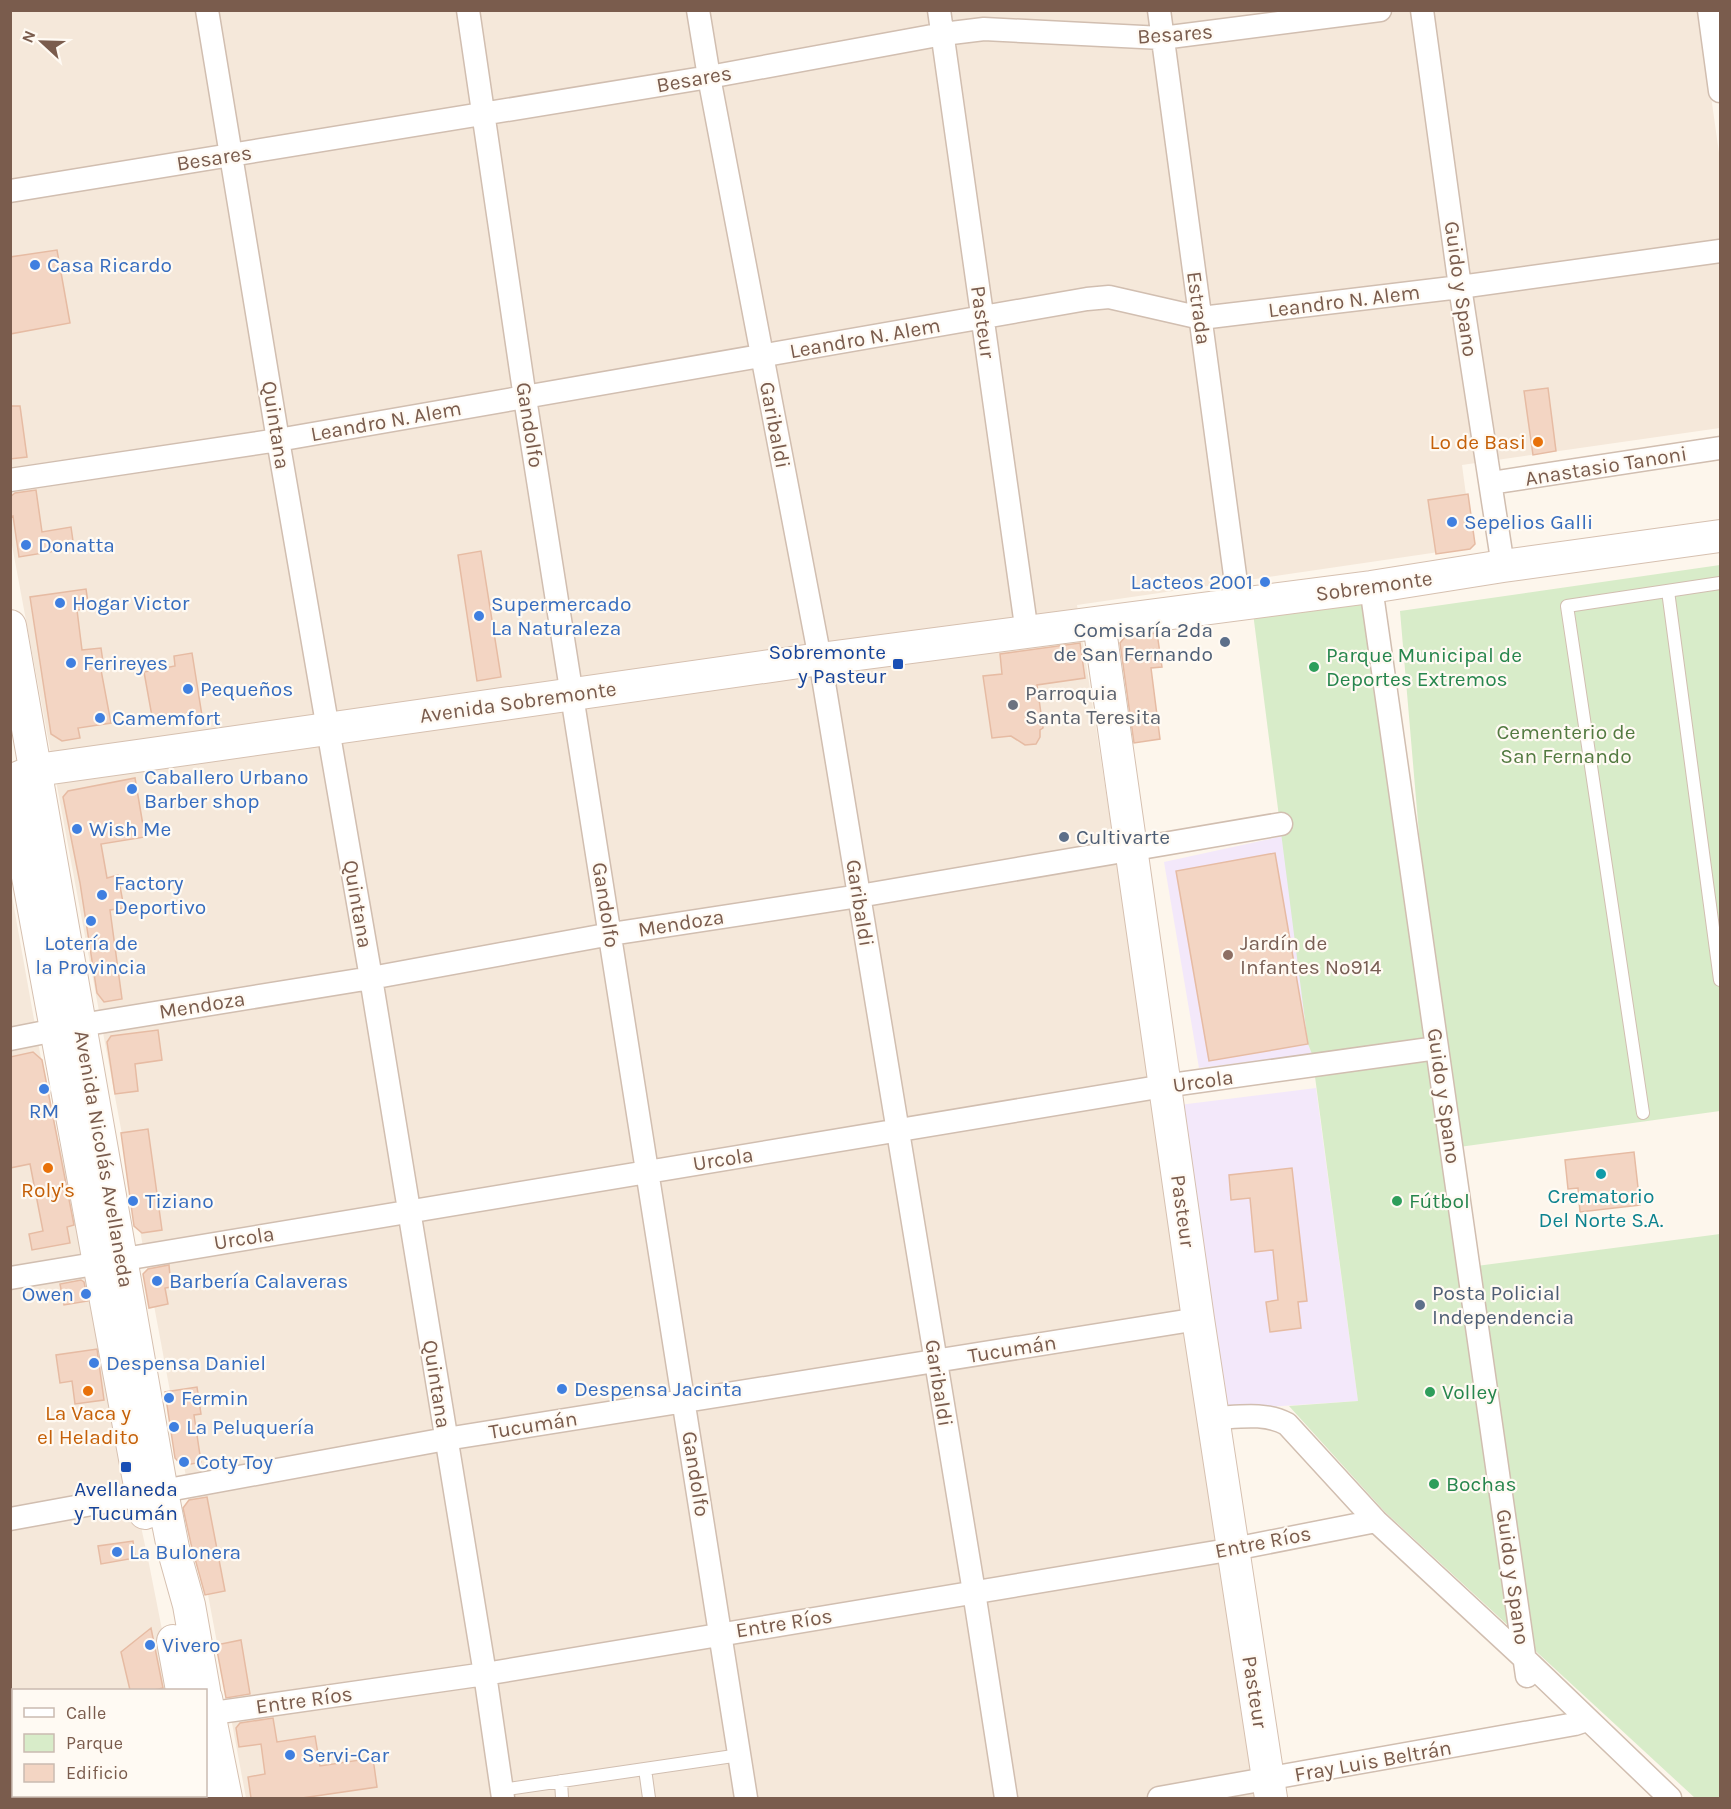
<svg xmlns="http://www.w3.org/2000/svg" width="1731" height="1809" font-family="Karla,sans-serif">
<rect width="100%" height="100%" fill="#fdf6ec"/>
<path fill="#f5e8da" d="M10,11H1699L1720,160V428L1462,465L1473,547L1077,605L1221,1534L1259,1798H246L11,540Z
M10,885L40,1053L149,1564L174,1690H14V1796H195L196,1798H11Z"/>
<path fill="#f3e8fa" d="M1283,836L1308,1044L1312,1054L1199,1068L1164,862Z
M1316,1088L1358,1401L1222,1410L1179,1105Z"/>
<path fill="#d8ecc9" d="M1720,565V1111L1452,1148L1469,1267L1720,1234V1798H1695L1385,1512L1289,1406L1358,1401L1312,1054L1308,1044L1253,613L1372,596L1436,1033L1400,611Z"/>
<path fill="#f3d5c3" stroke="#e6bba3" stroke-width="1.5" d="M57,250L70,323L10,334V257Z
M1548,388L1556,451L1533,455L1524,391Z
M10,406H20L27,457L10,459Z
M36,490L42,532L71,527L74,548L19,557L13,516L10,517V497L15,493Z
M1468,494L1475,544L1470,549L1436,554L1428,500Z
M481,551L501,677L477,681L458,555Z
M86,589L89,609L77,610L82,650L101,648L104,669L101,670L111,723L78,728L80,738L62,741L51,734L30,597Z
M1157,633L1162,667L1151,668L1160,739L1134,743L1120,643L1125,637Z
M1080,643L1085,678L1037,685L1043,728L1040,730V737L1036,744L1025,745L1011,736L992,738L983,676L1002,674L1000,654Z
M192,653L203,722L185,725L183,717L153,722L144,672L175,666L174,656Z
M135,778L145,837L101,844L107,878L118,875L124,908L110,910L122,999L104,1002L97,993L80,883L63,797L68,791Z
M1275,853L1308,1044L1209,1061L1176,871Z
M158,1030L162,1060L135,1064L138,1091L115,1094L107,1042L111,1036Z
M33,1052L42,1060L74,1225L67,1227L70,1243L32,1250L29,1234L43,1231L30,1164L10,1168V1057Z
M148,1129L162,1230L142,1233L134,1226L121,1133Z
M1634,1152L1640,1205L1580,1212L1578,1188L1568,1189L1565,1160Z
M1292,1168L1307,1301L1298,1302L1301,1328L1270,1332L1266,1302L1278,1300L1273,1250L1255,1252L1250,1198L1231,1200L1229,1175Z
M169,1265L171,1287L165,1288L168,1304L149,1308L143,1274L148,1269Z
M81,1280L84,1282L88,1301L64,1305L60,1284Z
M97,1349L104,1400L75,1404L72,1381L60,1383L56,1355Z
M197,1387L201,1414L194,1415L201,1462L182,1466L175,1458L165,1392Z
M207,1497L225,1591L205,1595L191,1544L183,1508L189,1500Z
M133,1541L135,1558L101,1564L98,1546Z
M151,1628L163,1688L154,1690H130L121,1652Z
M241,1640L250,1694L226,1698L216,1645Z
M273,1718L277,1742L315,1736L320,1766L373,1758L377,1787L302,1798H251L248,1777L265,1774L261,1744L239,1747L236,1728L240,1723Z"/>
<g fill="none" stroke-linecap="round" stroke-linejoin="round">
<g stroke="#d1beb0" stroke-width="14">
<path id="lane" d="M1668,591L1720,980
M1643,1113L1567,606L1720,583
M645,1769L649,1798
M561,1781L562,1798
M501,1790L740,1755"/>
</g>
<g stroke="#d1beb0" stroke-width="25">
<path id="street" d="M207,10L278,440L371,978L485,1674L503,1798
M468,10L525,398L746,1798
M698,10L709,77L820,659L974,1592L1006,1798
M939,10L1027,633
M1159,10L1239,605
M1422,10L1460,287L1503,566
M1709,10L1720,91
M10,191L709,77L943,34L984,29L1162,38L1380,10
M10,480L278,440L1087,299L1109,297L1201,318L1460,287L1720,251
M1491,483L1720,448
M1371,587L1527,1676
M10,1039L81,1025L371,978L611,934L859,896L1281,824
M10,1278L1164,1086L1437,1048
M1214,1418C1238,1417 1265,1412 1287,1424L1376,1521L1525,1659L1670,1798
M10,1519L446,1439L1198,1319
M206,1714L485,1674L1234,1549L1376,1521
M1159,1798L1575,1724L1587,1720"/>
</g>
<g stroke="#d6c0b0" stroke-width="34">
<path id="secondary" d="M1099,623L1198,1319L1271,1798
M10,626L162,1492L173,1548L189,1605L204,1690
M10,779L145,1513
M10,781L37,770L130,757L820,659L1371,587L1503,566L1720,536
M173,1641L182,1690
M206,1698L226,1798
M203,1796V1798"/>
</g>
<use href="#lane" stroke="#fff" stroke-width="12"/>
<use href="#street" stroke="#fff" stroke-width="22"/>
<use href="#secondary" stroke="#fff" stroke-width="32"/>
</g>
<g fill="#3f7fe0" stroke="#fffaf3" stroke-width="2">
<circle cx="35" cy="265" r="6"/>
<circle cx="1452" cy="522" r="6"/>
<circle cx="26" cy="545" r="6"/>
<circle cx="1265" cy="582" r="6"/>
<circle cx="60" cy="603" r="6"/>
<circle cx="479" cy="616" r="6"/>
<circle cx="71" cy="663" r="6"/>
<circle cx="188" cy="689" r="6"/>
<circle cx="100" cy="718" r="6"/>
<circle cx="132" cy="789" r="6"/>
<circle cx="77" cy="829" r="6"/>
<circle cx="102" cy="895" r="6"/>
<circle cx="91" cy="921" r="6"/>
<circle cx="44" cy="1089" r="6"/>
<circle cx="133" cy="1201" r="6"/>
<circle cx="157" cy="1281" r="6"/>
<circle cx="86" cy="1294" r="6"/>
<circle cx="94" cy="1363" r="6"/>
<circle cx="562" cy="1389" r="6"/>
<circle cx="169" cy="1398" r="6"/>
<circle cx="174" cy="1427" r="6"/>
<circle cx="184" cy="1462" r="6"/>
<circle cx="117" cy="1552" r="6"/>
<circle cx="150" cy="1645" r="6"/>
<circle cx="290" cy="1755" r="6"/>
</g>
<g fill="#e8710a" stroke="#fffaf3" stroke-width="2">
<circle cx="1538" cy="442" r="6"/>
<circle cx="48" cy="1168" r="6"/>
<circle cx="88" cy="1391" r="6"/>
</g>
<g fill="#5c6f8a" stroke="#fffaf3" stroke-width="2">
<circle cx="1225" cy="642" r="6"/>
<circle cx="1064" cy="837" r="6"/>
<circle cx="1420" cy="1305" r="6"/>
</g>
<g fill="#1a4fb4" stroke="#fffaf3" stroke-width="2">
<rect x="892" y="658" width="12" height="12" rx="3"/>
<rect x="120" y="1461" width="12" height="12" rx="3"/>
</g>
<g fill="#2e9e5b" stroke="#fffaf3" stroke-width="2">
<circle cx="1314" cy="667" r="6"/>
<circle cx="1397" cy="1201" r="6"/>
<circle cx="1430" cy="1392" r="6"/>
<circle cx="1434" cy="1484" r="6"/>
</g>
<circle fill="#6b7280" stroke="#fffaf3" stroke-width="2" cx="1013" cy="705" r="6"/>
<circle fill="#8d6e63" stroke="#fffaf3" stroke-width="2" cx="1228" cy="955" r="6"/>
<circle fill="#0f9aa8" stroke="#fffaf3" stroke-width="2" cx="1601" cy="1174" r="6"/>
<g text-anchor="middle" stroke-width="4.5" stroke-linejoin="round" paint-order="stroke">
<g font-size="21" fill="#7a5c4d" stroke="#fffaf3">
<text transform="translate(1175 34) rotate(-4)" y="7">Besares</text>
<text transform="translate(694 79) rotate(-10)" y="7">Besares</text>
<text transform="translate(214 158) rotate(-9)" y="7">Besares</text>
<text transform="translate(1461 289) rotate(82)" y="7">Guido y Spano</text>
<text transform="translate(1344 301) rotate(-7)" y="7">Leandro N. Alem</text>
<text transform="translate(1199 308) rotate(82)" y="7">Estrada</text>
<text transform="translate(983 322) rotate(82)" y="7">Pasteur</text>
<text transform="translate(865 338) rotate(-10)" y="7">Leandro N. Alem</text>
<text transform="translate(386 421) rotate(-10)" y="7">Leandro N. Alem</text>
<text transform="translate(276 425) rotate(81)" y="7">Quintana</text>
<text transform="translate(530 425) rotate(81)" y="7">Gandolfo</text>
<text transform="translate(775 425) rotate(79)" y="7">Garibaldi</text>
<text transform="translate(1606 466) rotate(-9)" y="7">Anastasio Tanoni</text>
<text transform="translate(1374 586) rotate(-8)" y="7">Sobremonte</text>
<text transform="translate(518 702) rotate(-8)" y="7">Avenida Sobremonte</text>
<text transform="translate(860 903) rotate(81)" y="7">Garibaldi</text>
<text transform="translate(358 904) rotate(80)" y="7">Quintana</text>
<text transform="translate(606 905) rotate(81)" y="7">Gandolfo</text>
<text transform="translate(681 923) rotate(-9)" y="7">Mendoza</text>
<text transform="translate(202 1005) rotate(-9)" y="7">Mendoza</text>
<text transform="translate(1203 1081) rotate(-8)" y="7">Urcola</text>
<text transform="translate(1444 1096) rotate(82)" y="7">Guido y Spano</text>
<text transform="translate(104 1159) rotate(80)" y="7">Avenida Nicolás Avellaneda</text>
<text transform="translate(723 1159) rotate(-9)" y="7">Urcola</text>
<text transform="translate(1183 1211) rotate(82)" y="7">Pasteur</text>
<text transform="translate(244 1238) rotate(-9)" y="7">Urcola</text>
<text transform="translate(1012 1349) rotate(-9)" y="7">Tucumán</text>
<text transform="translate(939 1383) rotate(81)" y="7">Garibaldi</text>
<text transform="translate(437 1384) rotate(81)" y="7">Quintana</text>
<text transform="translate(533 1425) rotate(-9)" y="7">Tucumán</text>
<text transform="translate(696 1474) rotate(81)" y="7">Gandolfo</text>
<text transform="translate(1263 1542) rotate(-11)" y="7">Entre Ríos</text>
<text transform="translate(1513 1577) rotate(82)" y="7">Guido y Spano</text>
<text transform="translate(784 1623) rotate(-9)" y="7">Entre Ríos</text>
<text transform="translate(1255 1692) rotate(81)" y="7">Pasteur</text>
<text transform="translate(304 1700) rotate(-8)" y="7">Entre Ríos</text>
<text transform="translate(1373 1761) rotate(-10)" y="7">Fray Luis Beltrán</text>
</g>
<g font-size="21" fill="#366cbe" stroke="#fffaf3" text-anchor="start">
<text x="47" y="272">Casa Ricardo</text>
<text x="1464" y="529">Sepelios Galli</text>
<text x="38" y="552">Donatta</text>
<text x="1253" y="589" text-anchor="end">Lacteos 2001</text>
<text x="72" y="610">Hogar Victor</text>
<text x="491" y="611">Supermercado<tspan x="491" dy="24">La Naturaleza</tspan></text>
<text x="83" y="670">Ferireyes</text>
<text x="200" y="696">Pequeños</text>
<text x="112" y="725">Camemfort</text>
<text x="144" y="784">Caballero Urbano<tspan x="144" dy="24">Barber shop</tspan></text>
<text x="89" y="836">Wish Me</text>
<text x="114" y="890">Factory<tspan x="114" dy="24">Deportivo</tspan></text>
<text x="91" y="950" text-anchor="middle">Lotería de<tspan x="91" dy="24">la Provincia</tspan></text>
<text x="44" y="1118" text-anchor="middle">RM</text>
<text x="145" y="1208">Tiziano</text>
<text x="169" y="1288">Barbería Calaveras</text>
<text x="74" y="1301" text-anchor="end">Owen</text>
<text x="106" y="1370">Despensa Daniel</text>
<text x="574" y="1396">Despensa Jacinta</text>
<text x="181" y="1405">Fermin</text>
<text x="186" y="1434">La Peluquería</text>
<text x="196" y="1469">Coty Toy</text>
<text x="129" y="1559">La Bulonera</text>
<text x="162" y="1652">Vivero</text>
<text x="302" y="1762">Servi-Car</text>
</g>
<g font-size="21" fill="#c56008" stroke="#fffaf3">
<text x="1526" y="449" text-anchor="end">Lo de Basi</text>
<text x="48" y="1197">Roly's</text>
<text x="88" y="1420">La Vaca y<tspan x="88" dy="24">el Heladito</tspan></text>
</g>
<g font-size="21" fill="#4e5e75" stroke="#fffaf3" text-anchor="start">
<text x="1213" y="637" text-anchor="end">Comisaría 2da<tspan x="1213" dy="24">de San Fernando</tspan></text>
<text x="1076" y="844">Cultivarte</text>
<text x="1432" y="1300">Posta Policial<tspan x="1432" dy="24">Independencia</tspan></text>
</g>
<g font-size="21" fill="#164399" stroke="#fffaf3" text-anchor="end">
<text x="886" y="659">Sobremonte<tspan x="886" dy="24">y Pasteur</tspan></text>
<text x="126" y="1496" text-anchor="middle">Avellaneda<tspan x="126" dy="24">y Tucumán</tspan></text>
</g>
<g font-size="21" fill="#27864d" stroke="#fffaf3" text-anchor="start">
<text x="1326" y="662">Parque Municipal de<tspan x="1326" dy="24">Deportes Extremos</tspan></text>
<text x="1409" y="1208">Fútbol</text>
<text x="1442" y="1399">Volley</text>
<text x="1446" y="1491">Bochas</text>
</g>
<g font-size="21" fill="#5b616d" stroke="#fffaf3" text-anchor="start">
<text x="1025" y="700">Parroquia<tspan x="1025" dy="24">Santa Teresita</tspan></text>
</g>
<g font-size="21" fill="#537a41" stroke="#fffaf3">
<text x="1566" y="739">Cementerio de<tspan x="1566" dy="24">San Fernando</tspan></text>
</g>
<g font-size="21" fill="#785e54" stroke="#fffaf3" text-anchor="start">
<text x="1240" y="950">Jardín de<tspan x="1240" dy="24">Infantes Nº914</tspan></text>
</g>
<g font-size="21" fill="#0d838f" stroke="#fffaf3">
<text x="1601" y="1203">Crematorio<tspan x="1601" dy="24">Del Norte S.A.</tspan></text>
</g>
</g>
<rect width="1731" height="1809" fill="none" stroke="#7a5c4d" stroke-width="24"/>
<rect x="12" y="1689" width="195" height="108" fill="#fffaf3" stroke="#cabbb1" stroke-width="1.5"/>
<rect x="24" y="1708" width="30" height="9" fill="#ffffff" stroke="#cabbb1" stroke-width="1.5"/>
<text x="66" y="1719" font-size="18" fill="#7a5c4d">Calle</text>
<rect x="24" y="1734" width="30" height="18" fill="#d8ecc9" stroke="#cabbb1" stroke-width="1.5"/>
<text x="66" y="1749" font-size="18" fill="#7a5c4d">Parque</text>
<rect x="24" y="1764" width="30" height="18" fill="#f3d5c3" stroke="#cabbb1" stroke-width="1.5"/>
<text x="66" y="1779" font-size="18" fill="#7a5c4d">Edificio</text>
<g transform="translate(42 42) rotate(292)" stroke="#fffaf3" stroke-width="4.5" paint-order="stroke">
<path d="M0-4.5L10 22L0 15L-10 22Z" fill="#7a5c4d"/>
<text y="-9" font-size="16" font-weight="bold" text-anchor="middle" fill="#7a5c4d">N</text>
</g>
</svg>
